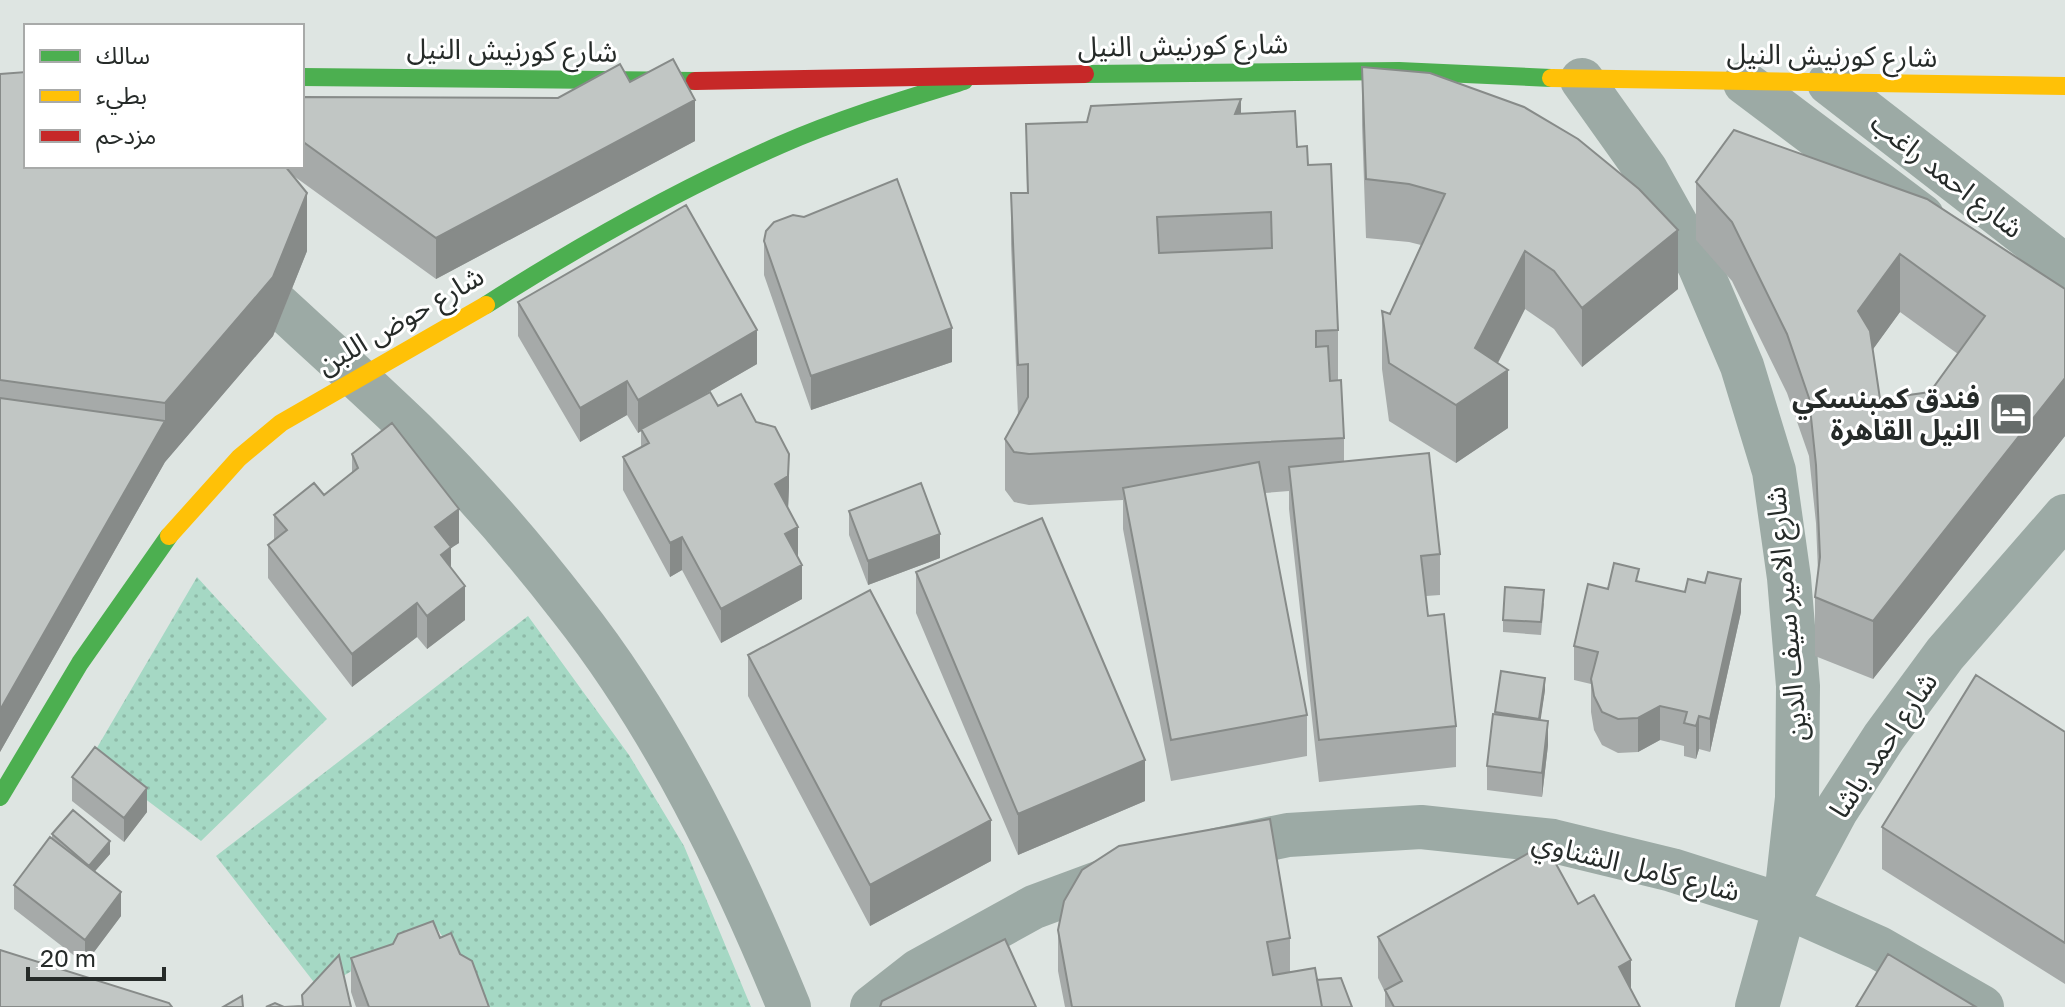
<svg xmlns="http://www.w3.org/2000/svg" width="2065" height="1007" font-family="'Golos Text','Noto Sans Arabic',sans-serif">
<defs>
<pattern id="grass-dots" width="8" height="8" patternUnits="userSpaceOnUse" patternTransform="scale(2)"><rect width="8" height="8" fill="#a5d8c4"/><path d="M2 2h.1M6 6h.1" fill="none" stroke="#8ebaa8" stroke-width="1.8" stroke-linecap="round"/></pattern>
</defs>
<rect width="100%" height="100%" fill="#dee5e2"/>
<path fill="url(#grass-dots)" d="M197,577L327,719L201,841L91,758Z
M528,616L629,755L684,846L751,1007H488L433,922L320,990L216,856Z"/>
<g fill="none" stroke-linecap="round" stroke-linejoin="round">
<path stroke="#9caaa5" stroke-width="44" d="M1582,80L1646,170L1699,265L1742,366L1774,471L1789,578L1798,686L1797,798L1785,906
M1745,83L1922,216
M1829,83L2065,266
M240,270C298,324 357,376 414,431C470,486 523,547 571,609C664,727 732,868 789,1007
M1216,850L1288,835L1421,827L1553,841L1672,870L1785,906L1879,948L1982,1007
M872,1007L918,971L1034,907L1123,874
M1757,1007L1785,906L1836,811L1884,737L1945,654L2065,516"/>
<path stroke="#4caf50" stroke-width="18" d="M1085,74L1399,71L1551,78
M302,77L695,81
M486,305C580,245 678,190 780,145C839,119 902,100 964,81
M0,797L80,663L169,536"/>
<path stroke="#ffc107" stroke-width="18" d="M1551,78L2065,86
M169,536L239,458L281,423L486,305"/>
<path stroke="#c62828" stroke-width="18" d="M695,81L1085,74"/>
</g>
<path fill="#a6aaa9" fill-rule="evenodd" d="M1362,67L1678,289L1582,367L1554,329L1525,309L1498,363L1508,428L1456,463L1389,421L1382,369V311L1390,314L1421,245L1409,242L1366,238L1362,125Z
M0,74L26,166H302V97L558,98L630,82L695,141L436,279L291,174L307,251L273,336L165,462L0,752Z
M1241,113L1297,147L1308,165L1338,330V380L1344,438V462L1440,554V595L1426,596L1428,616L1456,726V767L1319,782L1289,509V491L1265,493L1307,715V756L1171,781L1123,529V500L1029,505L1014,502L1005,490V439L1018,416L1011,244V193H1027L1026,124L1087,122Z
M1696,182L2065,289V436L1873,679L1815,656V597L1818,572L1816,523L1809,456L1787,393L1732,281L1696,240ZM1900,312L1958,354L1930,392L1880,399L1872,350Z
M764,241L952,362L811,410L764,275Z
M518,302L757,364L680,408L718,406L789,487L788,509L798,558L802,599L721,643L682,570L670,577L623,490V457L641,447V431L638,433L627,415L580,442L518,336Z
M352,454L459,543L451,548V568L465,620L427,649L417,637L352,687L268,578V545L274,540V515L324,495L352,473Z
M849,511L940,558L868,585L849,535Z
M916,572L1145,801L1018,855L916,613Z
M1639,582L1741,612L1710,752L1699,749L1696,759L1684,756V746L1660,740L1638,752L1618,753L1602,745L1594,730L1591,712V684L1574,680V646L1608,589Z
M1544,603L1541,635L1503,632V620Z
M748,655L991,861L870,926L748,696Z
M1545,690L1540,720L1548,745L1542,797L1487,790V766L1495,712Z
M2065,732V984L1882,869V827Z
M72,777L147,812L124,842L72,801Z
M52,834L110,854L95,871L121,916L85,964L14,909V885L52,839Z
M1578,904L1640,1007H1385V992L1378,978V937Z
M1058,930L1290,938V972L1317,980L1352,1007H1065L1058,971Z
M440,938L460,954L489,1007H356L351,992V958Z"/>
<path fill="#878b89" d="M1241,99V150L1235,114Z
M695,100V141L436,279V238Z
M307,193V251L273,336L165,462V403Z
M1678,230V289L1582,367V308Z
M1525,251V309L1487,384L1508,370V428L1456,463V405L1475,348Z
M1900,254V312L1858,370V311Z
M952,328V362L811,410V376Z
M757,330V364L638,433V400Z
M2065,378V436L1873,679V621Z
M627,381V415L580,442V408Z
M165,421V462L0,752V710Z
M789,454V487L788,510L775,484Z
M459,509V543L451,548V581L441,589L435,527Z
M798,527V561L785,534Z
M940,534V558L868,585V561Z
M682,537V570L670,577V543Z
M802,565V599L721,643V609Z
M1741,579V612L1710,752V719Z
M465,586V620L427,649V616Z
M417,603V637L352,687V654Z
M1545,678V690L1539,731V719Z
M1660,706V740L1638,752V718Z
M1699,716V749L1696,759V726Z
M1548,721V745L1542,797V773Z
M1145,760V801L1018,855V814Z
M147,788V812L124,842V818Z
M991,820V861L870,926V885Z
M110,841V854L89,878V866Z
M121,892V916L85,964V940Z
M1631,960V1001L1619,967Z"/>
<path fill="#c1c6c4" stroke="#878b89" stroke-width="2" fill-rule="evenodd" d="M673,59L695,100L436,238L302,141V97L558,98L620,64L630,82Z
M1362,67L1430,73L1524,107L1578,139L1639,189L1678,230L1582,308L1554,271L1525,251L1475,348L1508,370L1456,405L1389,363L1382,311L1390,314L1445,194L1409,184L1366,179Z
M26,72V166H285L307,193L273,277L165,403L0,380V74Z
M1241,99L1235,114L1295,111L1297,147L1307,146L1308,165L1331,164L1338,330L1316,331V347L1328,346L1330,381L1341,380L1344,438L1029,454L1014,452L1005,439L1028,397V364L1018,365L1011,193H1028L1026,124L1087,122L1091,106ZM1271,212L1272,248L1159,253L1157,217Z
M1734,130L1927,199L2065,289V378L1873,621L1815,597L1820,557L1816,465L1809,398L1787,334L1732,222L1696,182ZM1900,254L1985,316L1930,392L1880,399L1870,331L1858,311Z
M897,179L952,328L811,376L764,241L766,231L774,222L793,215L804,217Z
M686,205L757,330L638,400L627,381L580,408L518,302Z
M710,392L718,406L741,394L756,422L775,427L789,454L788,476L775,484L798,527L785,534L802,565L721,609L682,537L670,543L623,457L649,443L641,429Z
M0,398L165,421L0,710Z
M392,423L459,509L435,527L451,547L441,555L465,586L427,616L417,603L352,654L268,545L287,530L274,515L314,483L324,495L358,468L352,454Z
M1429,453L1440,554L1421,556L1428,616L1444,614L1456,726L1319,740L1289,467Z
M1259,462L1307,715L1171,740L1123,488Z
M921,483L940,534L868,561L849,511Z
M1042,518L1145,760L1018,814L916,572Z
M1614,563L1639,569L1636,581L1685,592L1688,579L1705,583L1708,572L1741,579L1710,719L1699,716L1696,726L1684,723L1687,712L1660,706L1638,718L1618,719L1602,712L1594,696L1591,679L1598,652L1574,646L1588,584L1608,589Z
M1505,587L1544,590L1541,622L1503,620Z
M870,590L991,820L870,885L748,655Z
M1501,671L1545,678L1539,719L1495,712Z
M1976,675L2065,732V943L1882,827Z
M1493,714L1548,721L1542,773L1487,766Z
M95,747L147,788L124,818L72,777Z
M73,810L110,841L89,866L52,834Z
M1270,819L1290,938L1267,942L1273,975L1315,968L1322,1007H1072L1058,930L1064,901L1082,870L1119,846Z
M50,837L121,892L85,940L14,885Z
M1545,844L1578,904L1594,895L1631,960L1619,967L1640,1007H1394L1385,990L1402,981L1378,937Z
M433,921L440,938L451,933L460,954L472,961L489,1007H369L351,958L393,944L398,934Z
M1005,939L1036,1007H880L882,1001Z
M0,950L169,1003L172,1007H0Z
M1888,954L1976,1007H1856Z
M339,955L351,1007H266L275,1003L284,1007L303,1006L302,995Z
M1341,978L1352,1007H1322L1317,980Z
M242,996L243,1007H223Z"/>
<defs>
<g id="hotel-square" transform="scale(2.3)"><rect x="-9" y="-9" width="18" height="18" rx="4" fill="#666c6a" stroke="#fff"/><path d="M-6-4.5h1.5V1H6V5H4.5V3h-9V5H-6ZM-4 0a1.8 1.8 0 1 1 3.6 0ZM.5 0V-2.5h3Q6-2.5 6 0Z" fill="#fff"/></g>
</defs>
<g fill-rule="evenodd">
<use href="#hotel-square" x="2011" y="414"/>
</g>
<g text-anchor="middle" stroke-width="6" stroke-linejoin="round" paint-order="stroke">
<g font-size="28" fill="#262b29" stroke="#fff">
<text transform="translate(1183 45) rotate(-1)" y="10">شارع كورنيش النيل</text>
<text transform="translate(512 50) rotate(1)" y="10">شارع كورنيش النيل</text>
<text transform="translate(1832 55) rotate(1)" y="10">شارع كورنيش النيل</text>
<text transform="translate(1947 175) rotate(38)" y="10">شارع احمد راغب</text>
<text transform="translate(400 320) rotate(-30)" y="10">شارع حوض اللبن</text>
<text transform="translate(1786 614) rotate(-95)" y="10">شارع الامير سيف الدين</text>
<text transform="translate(1883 745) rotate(-56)" y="10">شارع احمد باشا</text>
<text transform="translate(1636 866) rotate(14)" y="10">شارع كامل الشناوي</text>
</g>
<g font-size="28" font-weight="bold" fill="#262b29" stroke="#fff" text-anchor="end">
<text x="1980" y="408">فندق كمبنسكي<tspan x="1980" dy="32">النيل القاهرة</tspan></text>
</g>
</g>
<rect x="24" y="24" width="280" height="144" fill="#ffffff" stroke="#a8aaa9" stroke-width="2"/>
<rect x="40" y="50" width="40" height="12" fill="#4caf50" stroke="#a8aaa9" stroke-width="2"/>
<text x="96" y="64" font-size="24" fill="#262b29">سالك</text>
<rect x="40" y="90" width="40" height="12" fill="#ffc107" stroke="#a8aaa9" stroke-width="2"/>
<text x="96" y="104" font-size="24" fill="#262b29">بطيء</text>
<rect x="40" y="130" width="40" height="12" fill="#c62828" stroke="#a8aaa9" stroke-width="2"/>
<text x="96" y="144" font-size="24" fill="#262b29">مزدحم</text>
<path d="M28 967v12h136v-12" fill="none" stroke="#262b29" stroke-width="4"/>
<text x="40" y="967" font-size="24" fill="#262b29" stroke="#ffffff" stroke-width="6" paint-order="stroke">20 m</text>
</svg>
